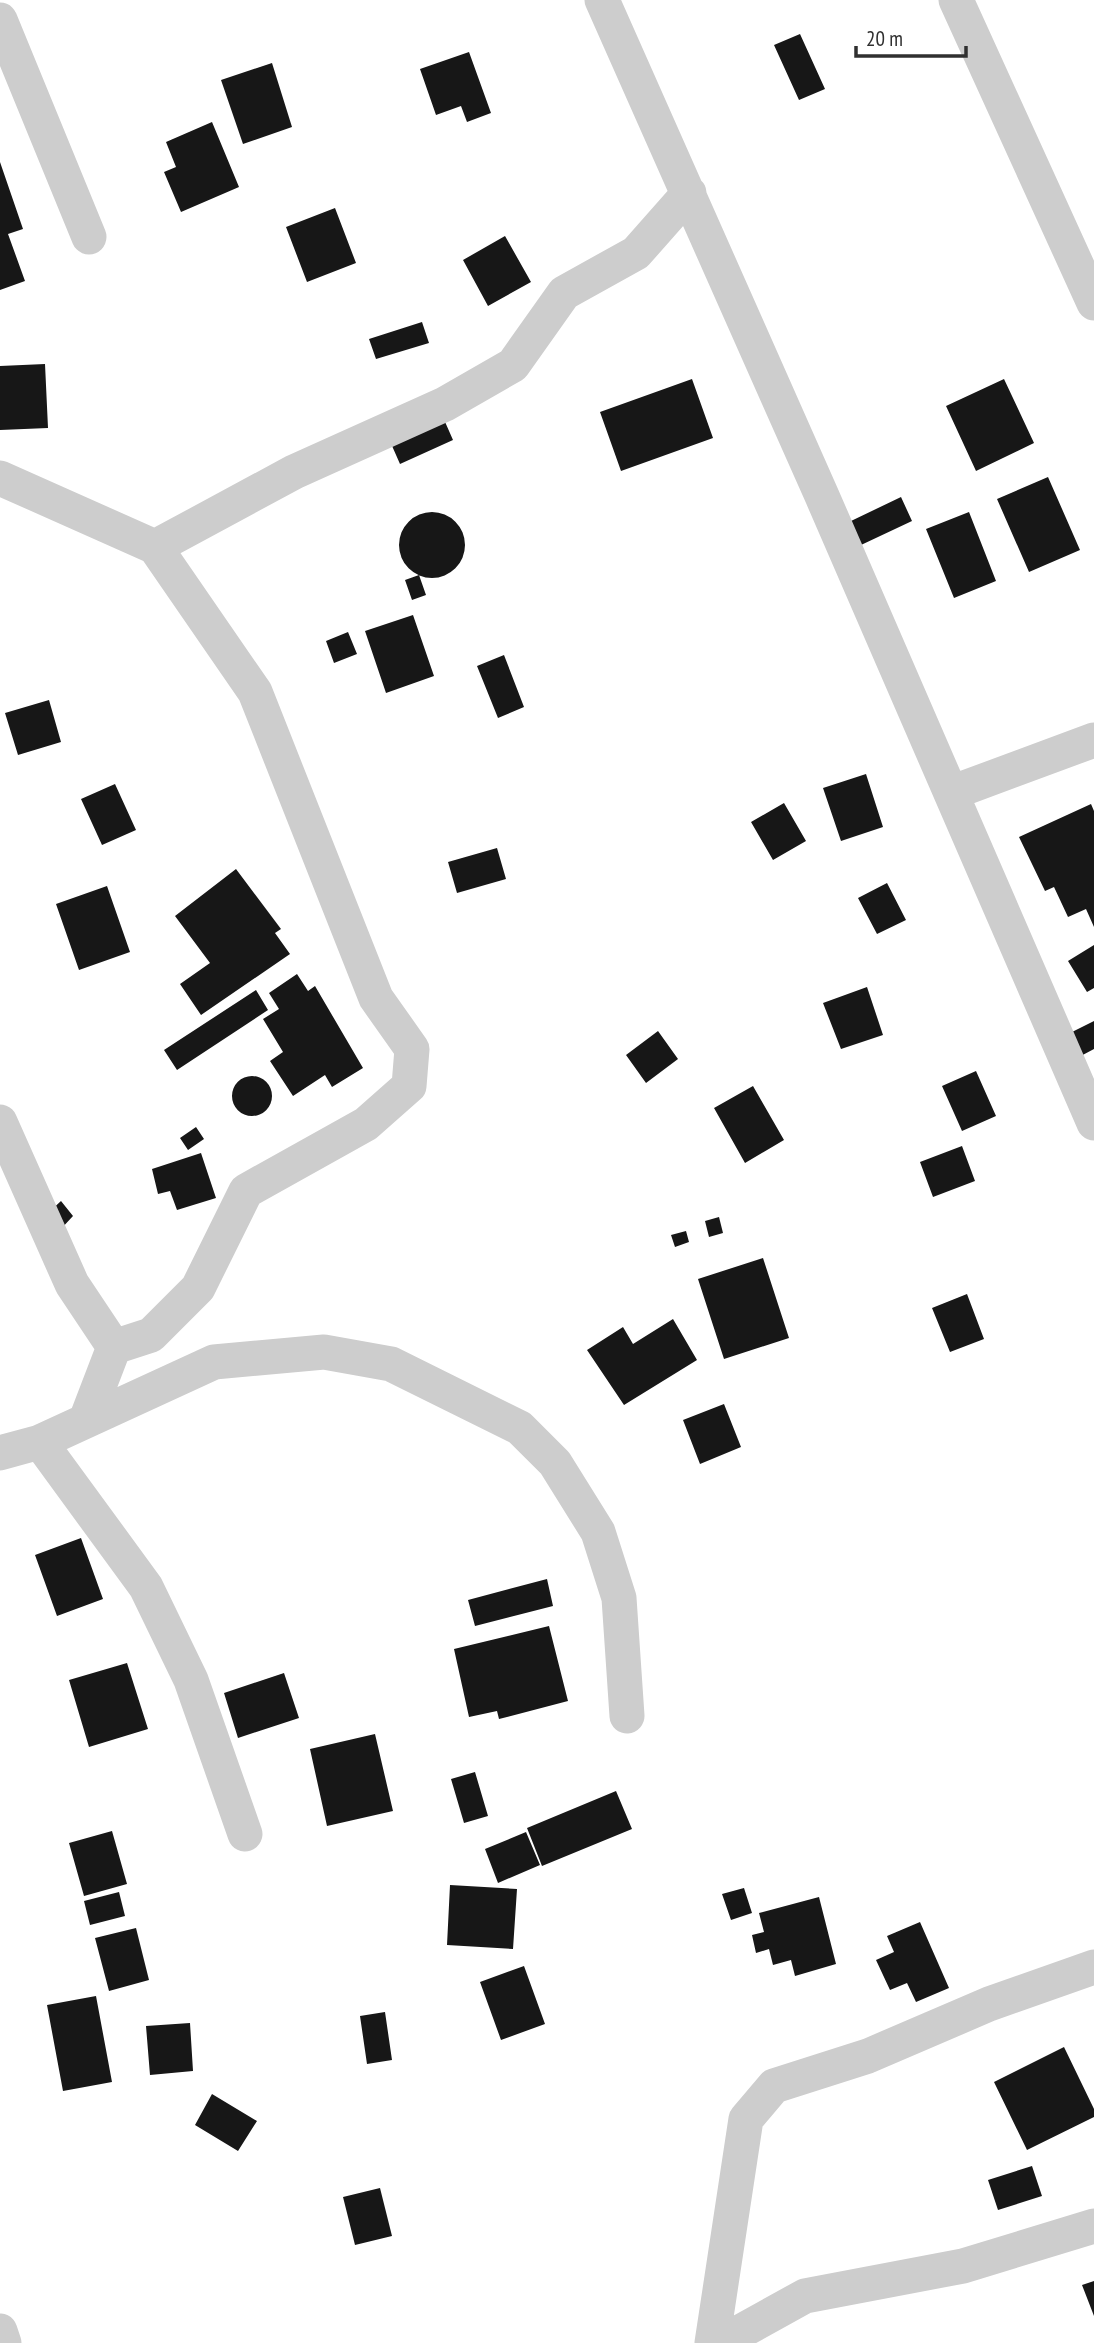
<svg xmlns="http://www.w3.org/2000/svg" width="1094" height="2343" font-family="'PT Sans Narrow',sans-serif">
<rect width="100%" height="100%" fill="#fff"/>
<path fill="#171717" d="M800,34L825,89L799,100L774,45Z
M469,52L491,113L467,122L461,106L436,115L420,69Z
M272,63L292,127L243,144L221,80Z
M212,122L239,187L181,212L164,172L176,167L166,142Z
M0,162L23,229L8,234L25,281L0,290Z
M335,208L356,263L307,282L286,227Z
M505,236L531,282L488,306L463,260Z
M422,322L429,343L376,359L369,339Z
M45,364L48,428L0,430V366Z
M692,379L713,438L621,471L600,412Z
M1004,379L1034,443L976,471L946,406Z
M442,415L453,440L400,464L389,439Z
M1048,477L1080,550L1029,572L997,499Z
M901,497L912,521L861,545L851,521Z
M969,512L996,581L954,598L926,529Z
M399 545a33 33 0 1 1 66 0a33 33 0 1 1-66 0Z
M419,575L426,595L412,600L405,580Z
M413,615L434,676L386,693L365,631Z
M348,632L357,654L334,663L326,641Z
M504,655L524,707L498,718L477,666Z
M49,700L61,742L18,755L5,713Z
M866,774L883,827L841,841L823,788Z
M115,784L136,830L102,845L81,799Z
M784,803L806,841L773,860L751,822Z
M1091,804L1094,811V927L1086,909L1068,917L1054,887L1045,891L1019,837Z
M497,848L506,879L457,893L448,862Z
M236,869L281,929L275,933L290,954L201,1015L180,984L210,963L175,916Z
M887,883L906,920L877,934L858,898Z
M107,886L130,952L79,970L56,904Z
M1094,945V988L1087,992L1068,961Z
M297,974L308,991L315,986L363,1068L332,1087L325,1075L293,1096L270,1061L283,1052L263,1019L279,1009L269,993Z
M867,987L883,1035L841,1049L823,1003Z
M256,990L268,1010L177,1070L164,1050Z
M1094,1021V1049L1077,1058L1066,1035Z
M658,1031L678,1059L646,1083L626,1055Z
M976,1071L996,1116L962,1131L942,1086Z
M232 1096a20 20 0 1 1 40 0a20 20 0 1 1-40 0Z
M753,1086L784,1140L745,1163L714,1108Z
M196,1127L204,1139L188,1150L180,1138Z
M962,1146L975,1181L933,1197L920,1162Z
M201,1153L216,1198L177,1210L170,1191L158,1194L152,1169Z
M61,1201L73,1216L60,1230L47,1214Z
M719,1217L723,1233L709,1237L705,1221Z
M686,1231L689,1242L675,1247L671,1235Z
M763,1258L789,1338L724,1359L698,1279Z
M967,1294L984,1339L950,1352L932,1308Z
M673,1319L697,1360L624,1405L587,1350L623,1327L633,1344Z
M724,1404L741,1447L700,1464L683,1420Z
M81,1538L103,1599L57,1616L35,1555Z
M547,1579L553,1606L475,1626L468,1600Z
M549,1626L568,1701L499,1719L497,1711L469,1717L454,1649Z
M127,1663L148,1729L89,1747L69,1680Z
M284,1673L299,1718L238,1738L224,1693Z
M375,1734L393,1811L327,1826L310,1749Z
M475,1772L488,1816L464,1823L451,1779Z
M616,1791L632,1829L542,1866L527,1828Z
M112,1831L127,1884L84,1896L69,1843Z
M526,1832L540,1865L498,1883L485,1849Z
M450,1885L517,1889L513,1949L447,1945Z
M744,1888L752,1913L731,1920L722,1894Z
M119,1892L125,1916L90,1925L84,1901Z
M819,1897L836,1964L795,1976L791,1960L773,1965L769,1949L756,1953L752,1935L764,1932L759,1913Z
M920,1922L949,1988L916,2002L907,1983L890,1990L876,1960L894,1952L887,1936Z
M136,1928L149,1980L109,1991L95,1938Z
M524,1966L545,2024L501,2040L480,1982Z
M96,1996L112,2082L63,2091L47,2005Z
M385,2012L392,2060L367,2064L360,2016Z
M190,2023L193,2071L150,2075L146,2026Z
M1064,2047L1094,2109V2117L1027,2150L994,2082Z
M212,2094L257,2121L238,2151L195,2125Z
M1032,2166L1042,2196L998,2210L988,2180Z
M380,2188L392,2236L355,2245L343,2197Z
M1094,2281V2316L1082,2285Z"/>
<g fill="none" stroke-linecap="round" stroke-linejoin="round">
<path stroke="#cdcdcd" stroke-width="35" d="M602,0L822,496L1094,1123
M956,0L1094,303
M0,20L89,237
M0,478L155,547
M951,793L1094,740
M0,1122L72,1284L114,1347
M86,1420L114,1347L151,1335L198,1288L246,1191L366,1124L409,1086L412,1049L376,998L255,692L155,547L294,472L445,404L513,365L564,293L636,253L689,193
M40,1442L214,1362L324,1352L391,1364L520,1428L555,1463L598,1532L619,1598L627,1716
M0,1453L40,1442L146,1587L191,1680L245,1834
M0,2331L4,2343
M712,2343L746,2119L774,2086L868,2056L989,2004L1094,1967
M720,2343L805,2296L963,2266L1094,2226"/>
</g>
<path d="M856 46v10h110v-10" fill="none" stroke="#303030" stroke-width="3.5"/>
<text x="866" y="46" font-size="21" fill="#303030" stroke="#ffffff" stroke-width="5" paint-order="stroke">20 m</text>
</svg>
